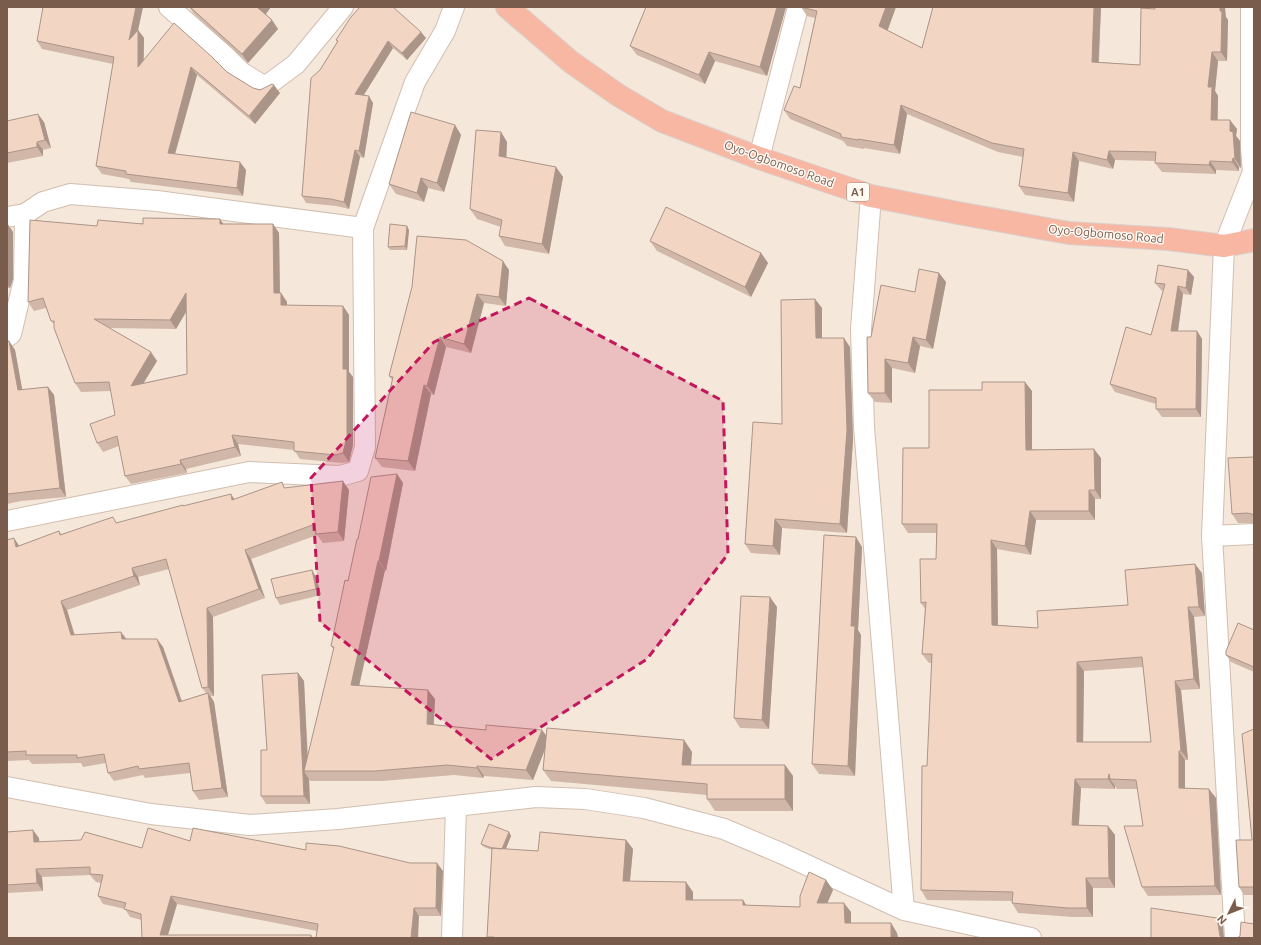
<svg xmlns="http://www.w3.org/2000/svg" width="1261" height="945" font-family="Ubuntu,sans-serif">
<rect width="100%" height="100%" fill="#fdf6ec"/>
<path fill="#f5e8da" d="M7,7H1254V938H7Z"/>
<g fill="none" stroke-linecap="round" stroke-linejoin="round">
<g stroke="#d1beb0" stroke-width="22">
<path id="street" d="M169,7L225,56L241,72L265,87L296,64L343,7
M759,158L798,7
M871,196L861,329L864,427L904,910
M7,217L25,214
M7,337L11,334L24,280L25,214L43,202L70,194L157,201L363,228
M7,521L249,472L340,476L358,471L365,447L363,228L415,82L445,31L454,7
M1212,536L1254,534
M7,787L151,814L250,825L338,819L536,797L585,799L644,808L724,829L783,854L904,910L1031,938
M452,938L456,806
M1235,938L1212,536L1224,246L1253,172L1251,148V7"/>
</g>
<g stroke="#dad1cd" stroke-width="24">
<path id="highway" d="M507,7L571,62L618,95L662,121L759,158L871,196L958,213L1069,233L1168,239L1224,246L1254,240"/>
</g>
<use href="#street" stroke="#fff" stroke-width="20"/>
<use href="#highway" stroke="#f7b7a3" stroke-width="22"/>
</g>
<path fill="#d1b7a8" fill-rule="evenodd" d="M43,7H143L138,30L144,38V60L227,72L253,88L280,93L255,124L197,75L175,154L246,170L243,196L131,182L129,179L102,174L96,166L113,64L42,49L37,41Z
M189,7H271L266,14L272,20L278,29L248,63L194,14Z
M646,7H786L767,76L715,61L705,84L637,55L630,46Z
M801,7H896L887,30L922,48L933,7H1101L1099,62L1140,65L1226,17L1228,20L1227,61H1218L1215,91L1218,96V120L1237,129L1236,136L1240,141L1241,168L1239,167V171L1216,170V174L1162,172L1155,163L1156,161L1115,160L1113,169L1079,161L1074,202L1025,195L1019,186L1023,157L998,152L907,114L900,154L864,148V149L847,146L843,141L790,119L784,110L800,88L815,18L807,16Z
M426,38L407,60L393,48L364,95L373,103L364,158L360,157L349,209L336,206L306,203L302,196L320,70L337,42L336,40Z
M7,121L44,122L51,148L43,150V156L7,163Z
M455,125L461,135L444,192L428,188L424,202L396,194L389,184Z
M501,132L507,142L506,158L556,167L563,177L549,254L505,246L499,236L501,227L477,219L470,209Z
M220,219L223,224H273L279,233L280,293H281L287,302V305L343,306L349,315V372L353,377V445L349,462L342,463L300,459L294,450L238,444L241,456L186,469L187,473L131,484L125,476L119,446L103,452L97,443L115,415L111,391L81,392L75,383L54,324L51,321L46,308L34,311L28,302L97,226ZM186,311L187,374L143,383L157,361L109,328L176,329Z
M7,223L13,232V279L10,288H7Z
M409,230L407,250H390L388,247Z
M650,241L761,253L768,263L751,297L657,251Z
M509,270L506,306L484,303L471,353L446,347L434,395L431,394L415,471L382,467L375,458L392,380L389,376L412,287Z
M1188,270L1194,277L1191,295L1183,294L1178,331H1197L1202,339L1201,417H1162L1156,409V404L1115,392L1110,384L1151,335L1163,291L1161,290L1155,283Z
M939,273L946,282L933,349L920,346L915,373L892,368V403L875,402L868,393L871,337L915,292Z
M822,308V338L850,347L853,439L847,533L782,528L780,555L751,553L745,544L782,424Z
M7,341H9L15,350L22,390L48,387L54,395L66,497L21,501L7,504Z
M1032,391V449L1101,458V499H1095V520H1036L1031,555L997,549L998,625L1038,628L1128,605L1202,573L1205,616L1194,617L1200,689L1181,690L1188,760H1185V788L1216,798L1221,895L1148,896L1142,887L1143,826L1138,789H1117L1115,786V789L1081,788L1079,825L1108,826L1115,835V888H1093V917H1073L1018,913L1012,903V901L927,900L921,890L927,766L932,663H929L922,654L925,609L921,603L936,559V533H908L902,524ZM1143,667L1151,742H1083L1084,671Z
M1254,457V523H1238L1232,514Z
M397,474L403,483L386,571L385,570L359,686L435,699L434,725L546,736L684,740L692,752L691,765H785L793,776V811H715L707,799V795L551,781L543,770L545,749L533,780L484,776L483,778L454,775L382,781H310L309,779L310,804H266L261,796L267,750L298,673L304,681L308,756L334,650L331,646L348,581L358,539Z
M285,488L349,490L344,541L323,543L317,535L251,559L265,598L213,617L214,696H211L214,702L228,797L199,800L193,791L190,773L145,778L143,775L114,781L108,773L106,763L83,767L81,763L32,764L29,760L7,761V540L19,546L59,531L61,534L117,523L183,506L234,500ZM169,569L202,688L206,693L182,701L163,647L157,639H126L75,635L67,610L140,585L138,577Z
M862,547L858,630L861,635L855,776L819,774L812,764Z
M316,577L321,595L280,605L276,598Z
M777,607L769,729L740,728L734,718Z
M1254,630V672L1231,662L1226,655Z
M1254,729V895H1244L1239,887L1252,840Z
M7,832L39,838V842L142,848L190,841L306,850L443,871L441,916H419L317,931L177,904L168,935H311L313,938H142V920L130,917L125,909L103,904L98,896L101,883L96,882L90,875L42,877L43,891L7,893Z
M509,832L511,836L506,849L538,851L626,840L633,849L630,881L693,892V900H743L746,905L800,907L826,880L833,890L827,903L851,912V923H891L897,933L898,938H487V937L492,850L484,847L481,844Z"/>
<path fill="#aa9588" d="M136,7H143L138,30L144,38L143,75L138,67L129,40Z
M259,7H271L264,16L258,8Z
M777,7H786L767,76L760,67Z
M886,7H896L886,35L879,26Z
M1094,7H1101L1098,71L1092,62Z
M1220,7H1225L1226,17L1228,20L1227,61L1221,52Z
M272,20L278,29L248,63L242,54Z
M421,32L426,38L407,60L402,53Z
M388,41L393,48L360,101L355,94Z
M709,52L715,61L705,84L699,75Z
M1212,52L1218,61L1215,91L1218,96L1217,129L1211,120L1208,87Z
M191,67L197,75L173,161L168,153Z
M274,85L280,93L255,124L249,116Z
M369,96L373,103L364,158L359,151Z
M901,105L907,114L900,154L894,145Z
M38,114L44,122L51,148L45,140Z
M1230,120L1237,129L1236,136L1240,141L1241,168L1235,159L1230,131Z
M455,125L461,135L444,192L437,183Z
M501,132L507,142L506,166L499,156Z
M37,142L43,150V156L37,147Z
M355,150L360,157L349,209L344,202Z
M1109,151L1115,160L1113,169L1107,160Z
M1073,152L1079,161L1074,202L1068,193Z
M1233,158L1239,167V171L1232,162Z
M1210,161L1216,170V174L1209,165Z
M240,162L246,170L243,196L237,188Z
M556,167L563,177L549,254L542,244Z
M421,178L428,188L424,202L417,193Z
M220,219L226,228L220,224Z
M7,223L13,232V279L10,288L7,284Z
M273,224L279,233L280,301L274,293Z
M407,226L409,230L407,250L405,246Z
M761,253L768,263L751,297L745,287Z
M503,261L509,270L506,306L499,297Z
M1188,270L1194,277L1191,295L1186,288Z
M939,273L946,282L933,349L926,340Z
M1178,286L1183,294L1177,338L1171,331Z
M186,293L192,302L176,329L170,320Z
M281,293L287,302V314L281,305Z
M477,294L484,303L471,353L464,344Z
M815,299L822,308V347L816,338Z
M343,306L349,315V372L353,377V445L349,462L343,453Z
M1197,331L1202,339L1201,417L1196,409Z
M440,337L446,347L434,395L427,386Z
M913,337L920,346L915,373L908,363Z
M844,338L850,347L853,439L847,533L840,524Z
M9,341L15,350L24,399L18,390Z
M151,352L157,361L137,394L131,386Z
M885,359L892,368V403L885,393Z
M1025,382L1032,391V459L1026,450Z
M424,385L431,394L415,471L408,461Z
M48,387L54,395L66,497L60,488Z
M232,435L238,444L241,456L235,447Z
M1094,449L1101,458V499L1095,490Z
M180,460L186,469L187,473L181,464Z
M397,474L403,483L386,571L379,561Z
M343,481L349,490L344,541L338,532Z
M1089,490L1095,499V520L1089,511Z
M231,494L237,503L232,500Z
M1030,511L1036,520L1031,555L1025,546Z
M775,519L782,528L780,555L773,546Z
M856,537L862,547L858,630L861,635L855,776L848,766L851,626Z
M14,538L20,547H16Z
M991,540L997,549L998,634L992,625Z
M245,550L251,559L265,598L259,589Z
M378,561L385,570L357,695L351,685Z
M1195,564L1202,573L1205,616L1199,607Z
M132,568L138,577L140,585L134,576Z
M312,570L316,577L321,595L316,589Z
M770,597L777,607L769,729L762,720Z
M61,601L67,610L77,644L71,635Z
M1188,607L1194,617L1200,689L1194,679Z
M207,608L213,617L214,696L208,687Z
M121,632L128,641L122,639Z
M157,639L163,647L185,711L179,702Z
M1077,662L1084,671L1083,751L1077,742Z
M298,673L304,681L308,771H304L309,779L310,804L304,796Z
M1175,681L1181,690L1188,760L1181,751Z
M428,690L435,699L433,733L427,724Z
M208,693L214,702L228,797L222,788Z
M542,730L549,739L533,780L526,770Z
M684,740L692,752L690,776L682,765Z
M1179,751L1185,760V797L1179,788Z
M785,765L793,776V811L785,799Z
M477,766L484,776L483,778L477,768Z
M1109,774L1110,779L1115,786V789L1108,779Z
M1075,779L1081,788L1078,835L1072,825Z
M1209,789L1216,798L1221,895L1215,886Z
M1108,826L1115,835V888L1109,878Z
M33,830L39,838L40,850L34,842Z
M509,832L511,836L503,855L501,852Z
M626,840L633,849L629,890L623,881Z
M437,863L443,871L441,916L436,908Z
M36,869L42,877L43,891L37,883Z
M1086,878L1093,888V917L1087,908Z
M826,880L833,890L823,913L817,903Z
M686,882L693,892V909L686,900Z
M171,896L177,904L167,938L160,935Z
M743,900L749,910L743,905Z
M844,903L851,912V932L845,923Z
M414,908L419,916L418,938H411Z
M1217,918L1223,926L1224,938H1221L1220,936Z
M891,923L897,933L898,938H891Z"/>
<path fill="#f3d5c3" stroke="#aa9588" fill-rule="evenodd" d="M43,7H136L129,40L138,30V67L174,23L211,56L227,72L253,88L260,90L272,84L274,85L249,116L191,67L168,153L240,162L237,188L126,174V171L96,166L114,57L37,41Z
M190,7H259L258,8L272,20L242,54Z
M360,7H393L421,32L402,53L388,41L355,94L369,96L359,151L355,150L344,202L331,199L302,196L311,78L320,70L338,41L336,40L351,17Z
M646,7H777L760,67L709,52L699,75L630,46Z
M801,7H886L879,26L922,48L933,7H1094L1092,62L1140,65L1141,8L1155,9L1154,7H1220V11H1222L1221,52H1212L1208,87H1212L1211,120H1230V131L1233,132L1235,159L1233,158L1232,162L1210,161L1209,165L1155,163L1156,152L1109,151L1107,160L1073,152L1068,193L1019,186L1024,149L992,143L901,105L894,145L858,139V140L841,137V134L784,110L794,86L800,88L817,11Z
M411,112L455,125L437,183L421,178L417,193L389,184Z
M38,114L45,140L37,142V147L7,153V121Z
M476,130L501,132L499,156L556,167L542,244L499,236L502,220L470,209Z
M666,207L761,253L745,287L650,241Z
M143,218L220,219V224H273L274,293H281V305L343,306V369H347V437L343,453L336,455L294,451V442L232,435L235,447L180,460L181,464L125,476L117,436L97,443L90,424L115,415L109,382L75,383L54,328V321H51L43,298L28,302L30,220L97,226L98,220L143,224ZM186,293L187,374L131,386L151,352L94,319L170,320Z
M390,224L407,226L405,246L388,247Z
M417,236L466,240L503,261L499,297L477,294L464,344L440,337L427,386L424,385L408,461L375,458L393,377L389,376L412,287Z
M1158,265L1188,270L1186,288L1178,286L1171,331H1197L1196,409H1156V398L1110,384L1126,327L1151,335L1165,284L1155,283Z
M919,269L939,273L926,340L913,337L908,363L885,359V393H868L867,337H871L881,285L915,292Z
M815,299L816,338H844L847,430L840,524L775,519L773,546L745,544L753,422L782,424L781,300Z
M7,341H9L18,390L48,387L60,488L7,494Z
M982,382H1025L1026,450L1094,449L1095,490H1089V511H1030L1025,546L991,540L992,625L1038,628L1037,611L1128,605L1125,570L1195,564L1199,607H1188L1194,679L1175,681L1181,751H1179V788L1209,789L1215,886L1142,887L1124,826H1143L1136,780L1110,779L1109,774L1108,779H1075L1072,825L1108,826L1109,878H1086L1087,908H1067L1012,903L1013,892L921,890L922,766H927L932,654H922L926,602L921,603L920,559H936L937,524H902L903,448H929V390H982ZM1142,657L1151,742H1077V662Z
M1254,457V516L1252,514L1247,513L1232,514L1228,458Z
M397,474L379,561H378L351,685L428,690L427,724L486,730V725L542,730L526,770L477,766V768L447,765L375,771H304L334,647L331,646L345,580L348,581L357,539H358L371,477Z
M343,481L338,532L316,534L315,524L245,550L259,589L207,608L208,687L202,688L166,559L132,568L134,576L61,601L71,635L121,632L122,639H157L179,702L208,693L222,788L193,791L189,763L139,769L138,766L108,773L104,754L77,758V755H26V751L7,752V540L14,538L16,547L59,531L60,535L113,517L116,523L183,505V506L231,494L232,500L282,482L284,488Z
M824,535L856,537L851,626H855L848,766L812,764Z
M312,570L316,589L276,598L271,579Z
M741,596L770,597L762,720L734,718Z
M1238,623L1254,630V667L1226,655V651Z
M298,673L304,796H261V750H267L262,675Z
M547,728L684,740L682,765H785V799H707V784L543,770Z
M1254,729V887H1239L1236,840H1252L1242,734Z
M489,824L509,832L502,849L492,848L481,844Z
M148,828L190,841L193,828L306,850V843L339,846L410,863H437L436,908H414L411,938H316L318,924L171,896L160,935H311V938H142L141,914L124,909L126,903L98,896L103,875L90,874V867L36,869L37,883L7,885V832L33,830L34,842L81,840L85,832L142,848Z
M540,832L626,840L623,881L686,882V900H743V905L800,907V896L809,872L826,880L817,903H844L845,923H891V938H494V937H487L492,848L538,851Z
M1151,908L1217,918L1220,936L1222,938H1151Z
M1241,922L1254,924V938H1237L1240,936Z"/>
<path fill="#c2185b" fill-opacity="0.2" stroke="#c2185b" stroke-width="3" stroke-dasharray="8 5" stroke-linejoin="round" d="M529,298L723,401L728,554L647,659L491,759L320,622L311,478L434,342Z"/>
<g text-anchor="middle" stroke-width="3" stroke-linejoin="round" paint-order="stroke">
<rect fill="#fffaf3" stroke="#a28b7f" stroke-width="1" x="847" y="183" width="22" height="18" rx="3"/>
<g font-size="11" font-weight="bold" fill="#7a5c4d">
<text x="858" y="196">A1</text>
</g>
<g font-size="12" fill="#7a5c4d" stroke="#fffaf3">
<text transform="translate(779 164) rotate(20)" y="4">Oyo-Ogbomoso Road</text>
<text transform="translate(1106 234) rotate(5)" y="4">Oyo-Ogbomoso Road</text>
</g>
</g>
<rect width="1261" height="945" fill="none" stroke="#7a5c4d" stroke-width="16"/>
<g transform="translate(1229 913) rotate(227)" stroke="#fffaf3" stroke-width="3" paint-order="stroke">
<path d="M0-3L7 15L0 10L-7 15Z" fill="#7a5c4d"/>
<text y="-6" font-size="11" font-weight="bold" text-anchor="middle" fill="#7a5c4d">N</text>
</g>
</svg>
